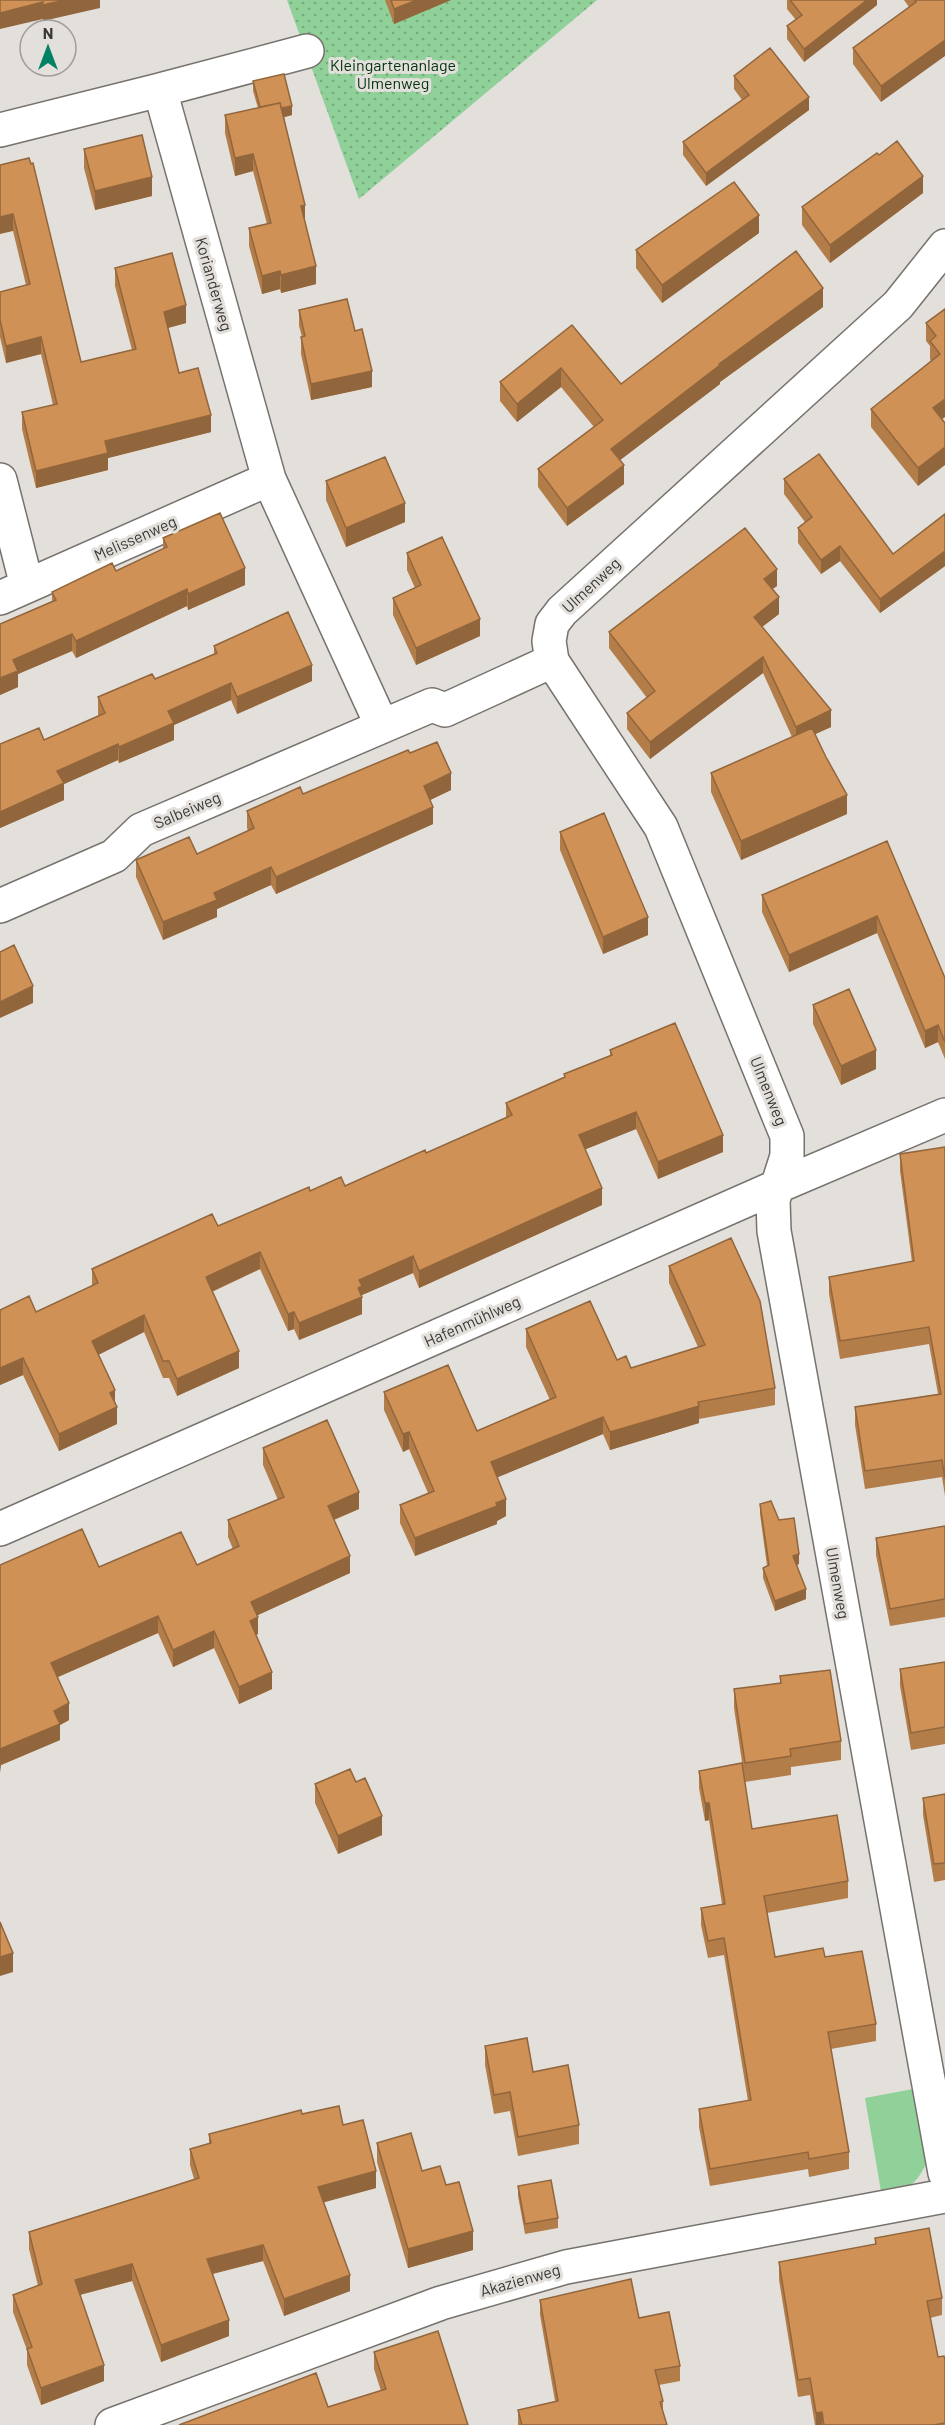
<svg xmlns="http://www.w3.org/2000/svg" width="945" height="2425" font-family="Barlow,sans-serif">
<defs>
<pattern id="garden-dots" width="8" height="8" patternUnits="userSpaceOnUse" patternTransform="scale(1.5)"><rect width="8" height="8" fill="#90d19a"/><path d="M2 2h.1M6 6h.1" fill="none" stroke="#77ab7e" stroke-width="1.8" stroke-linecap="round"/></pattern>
</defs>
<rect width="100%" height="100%" fill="#e3dfdb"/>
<path fill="#90d19a" d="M913,2089L926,2164C915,2187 905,2190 882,2197L865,2098Z"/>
<path fill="url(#garden-dots)" d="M287,0H597L359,199Z"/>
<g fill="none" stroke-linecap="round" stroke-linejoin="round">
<g stroke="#76726e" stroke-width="36">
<path id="minor" d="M160,90L307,51
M0,130L160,90L269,479L382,726
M945,246L898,305L562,611L552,624L549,641L552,661L661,827L787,1136V1156L773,1200L774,1231L945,2173
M0,480L27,586
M0,598L269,479
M0,906L114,856L141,830L432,705L445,710L552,661
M0,1529L776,1187L945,1115
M112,2425L441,2303L566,2267L945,2196"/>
</g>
<use href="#minor" stroke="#fff" stroke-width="33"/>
</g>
<path fill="#b37d4a" d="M385,0H451L394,24Z
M787,0H877V5L804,62L787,39V26L796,20L787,9Z
M904,0H945L881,102L853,64V48L909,7Z
M734,76L809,110L706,186L683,155V142L742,100L734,89Z
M253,81L292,115L284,117L305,223L316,284L281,293L280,289L262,294L249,246V228L267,224L253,171L235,176L225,133V115L258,108L253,91Z
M84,149L152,196L95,210L84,168Z
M0,165L81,362L132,350L115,286V268L186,323L168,328L179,373L211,432L108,458V470L36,488L22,429V412L53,405L41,354L6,363L0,337V292L26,285L13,231Z
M923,193L830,263L802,225V207Z
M759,233L662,303L636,268V250Z
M823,307L720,382V384L620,460L624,484L567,526L538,487V469L594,427L561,387L517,422L500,401V382L572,325L621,384Z
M945,309L942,419L918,486L871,427V409L931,361L930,359V346L926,341V323Z
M299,310L372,387L311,400L301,354V337H302L299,326Z
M784,479L893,554L945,514V566L880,613L840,561L821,574L798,543V528L805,522L784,494Z
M326,481L405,522L346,547L326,500Z
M163,538L245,585L188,610L187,606L76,658L72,651L18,674V687L0,695V624L52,601V592L116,571L163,549Z
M407,553L480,636L416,665L393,615V598L415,588L407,570Z
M777,586L772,589L779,614L762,627L831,727L815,734L847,814L741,860L711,792V773L792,737L763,673L650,759L627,729V713L647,698L609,648V632Z
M214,646L312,681L237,714L231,700L174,725V740L119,763L118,760L64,784V800L0,828V744L44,740L99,716L98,714V697L155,679L214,654Z
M410,753L451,790L430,800L433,824L276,894L271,885L217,909V917L163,940L136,877V860L197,854L248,831L247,828V811L303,794Z
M560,832L648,935L603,954L560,850Z
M887,841L945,978V1059L938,1042L925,1048L877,933L789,972L762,912V895Z
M813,1005L876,1069L841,1085L813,1024Z
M610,1050L723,1152L658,1179L636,1129L585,1149L602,1205L419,1288L413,1273L362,1295V1314L299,1340L294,1329L288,1331L260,1269L212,1292L239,1368L177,1396L169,1378H163L144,1332L98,1355L115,1402L117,1424L59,1451L23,1375L0,1385V1310L36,1312L92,1286V1269L218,1226L310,1191L345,1186L426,1153L506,1118V1103L564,1077V1074L610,1056Z
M945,1147V1496L942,1477L865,1489L855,1425V1407L938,1394L929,1344L840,1359L829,1294V1277L912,1262L900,1171V1154Z
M669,1266L775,1388V1405L699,1419V1423L610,1450L603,1434L497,1477L506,1516L497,1521V1524L415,1556L400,1523V1505L428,1493L409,1449L403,1452L384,1410V1392L477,1431L550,1400L526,1347V1329L617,1360L631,1368L698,1347L669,1283Z
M263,1448L359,1509L334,1520L350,1573L258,1615V1634L256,1635L272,1689L239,1704L214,1648L173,1667L158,1633L58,1677L69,1720L60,1725V1740L1,1765V1772L0,1565L99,1567L197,1565L233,1549L228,1537V1520L278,1500L263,1465Z
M760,1504L779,1520L799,1564L797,1565L806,1599L775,1611L763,1578V1568L767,1566L760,1514Z
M945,1526V1617L890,1626L876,1555V1538Z
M945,1662V1744L911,1750L900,1686V1669Z
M780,1676L841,1741V1760L791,1767V1775L745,1782L734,1708V1689L780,1683Z
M699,1771L752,1829L848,1881V1898L767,1913L775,1957H825L876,2024V2041L831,2049L849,2152V2169L809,2177L808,2169L710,2186L699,2127V2109L748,2101L724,1955L708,1958L701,1925V1908L722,1904L709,1820L705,1821L699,1788Z
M315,1784L382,1835L338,1854L315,1803Z
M945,1794V1880L934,1882L923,1815V1798Z
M485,2046L579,2125V2144L518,2156L510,2111L494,2114L485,2065Z
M302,2114L343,2125L376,2188L323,2202L350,2291L284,2316L263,2261L213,2274L229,2336L161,2362L132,2281L80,2295L104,2381L41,2405L27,2365V2350L13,2312V2295L38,2286L29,2249V2232L194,2179L190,2165V2149L209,2143V2134Z
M377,2143L446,2185L473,2250L408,2268L377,2162Z
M518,2186L558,2218V2228L525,2234L518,2196Z
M875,2238L942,2298V2315L930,2318L938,2357L945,2360V2425H815L810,2395L798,2397L779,2280V2262L875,2245Z
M540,2300L639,2318L680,2366V2381L659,2385L663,2401V2414L667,2425H518V2410L555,2401L540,2315Z
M374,2352L468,2425L328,2407L381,2391L374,2369Z"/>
<path fill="#92663c" d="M65,0H100V8L43,21V5Z
M417,0H451L394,24V9Z
M867,0H877V5L804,62V49Z
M43,2V19L0,29V13Z
M945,40V56L881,102V86Z
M809,97V110L706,186V173Z
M292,106V115L262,123V113Z
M253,154V171L235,176V158Z
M923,176V193L830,263V245Z
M152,177V196L95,210V191Z
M305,205V223L301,206Z
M13,214V231L0,234V217Z
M759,215V233L662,303V285Z
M316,266V284L281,293V275Z
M280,271V289L262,294V276Z
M823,288V307L720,382V384L611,467V449L719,364Z
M186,305V323L164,329V312Z
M41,337V354L6,363V346Z
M561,368V387L517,422V404Z
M372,371V387L311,400V384Z
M945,399V417L933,426V408Z
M211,415V432L108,458V470L36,488V471L105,441Z
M945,447V465L918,486V468Z
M624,465V484L567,526V508Z
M405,503V522L346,547V528Z
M840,546V561L821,574V560Z
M945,551V566L880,613V599Z
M245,568V585L188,610V594Z
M777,569V586L764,595V579Z
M187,589V606L76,658V641Z
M779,597V614L754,633V617Z
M480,619V636L416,665V648Z
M72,634V651L18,674V687L0,695V678L13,660Z
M763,657V673L650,759V742Z
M312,665V681L237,714V697Z
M231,683V700L174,725V740L119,763V747L168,711Z
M831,710V727L796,743V727Z
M118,744V760L64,784V800L0,828V812L57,771Z
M451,773V790L424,803V786Z
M847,795V814L741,860V841Z
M433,807V824L276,894V877Z
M271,867V885L217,909V917L163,940V922L214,893Z
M877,916V933L789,972V955Z
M648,917V935L603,954V937Z
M33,986V1003L0,1018V1002Z
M938,1025V1042L925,1048V1031Z
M876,1050V1069L841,1085V1066Z
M636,1112V1129L579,1152V1135Z
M723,1135V1152L658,1179V1162Z
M602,1188V1205L419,1288V1271Z
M260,1252V1269L206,1294V1277Z
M413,1256V1273L362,1295V1314L299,1340V1323L359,1280Z
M294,1312V1329L288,1331V1314Z
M144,1315V1332L92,1358V1341Z
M239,1351V1368L177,1396V1379Z
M23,1358V1375L0,1385V1368Z
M115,1390V1407L110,1393Z
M699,1406V1423L610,1450V1432Z
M117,1407V1424L59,1451V1434Z
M603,1417V1434L491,1480V1462Z
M409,1432V1449L403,1452V1434Z
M359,1492V1509L328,1522V1506Z
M506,1499V1516L497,1521V1524L415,1556V1538Z
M799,1554V1564L793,1566V1556Z
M350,1556V1573L251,1618V1602Z
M806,1589V1599L775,1611V1601Z
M158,1616V1633L51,1680V1663Z
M258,1617V1634L250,1637V1621Z
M214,1631V1648L173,1667V1650Z
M272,1672V1689L239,1704V1687Z
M69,1703V1720L60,1725V1740L1,1765L0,1773V1749L54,1711Z
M705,1803H709V1820L705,1821Z
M382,1816V1835L338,1854V1836Z
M13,1953V1972L0,1976V1957Z
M376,2171V2188L318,2204V2187Z
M473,2231V2250L408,2268V2249Z
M263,2245V2261L207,2275V2259Z
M132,2264V2281L75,2296V2280Z
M350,2275V2291L284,2316V2299Z
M229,2320V2336L161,2362V2345Z
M104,2365V2381L41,2405V2388Z
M822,2412V2425H816V2413Z"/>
<path fill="#d09156" stroke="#92663c" stroke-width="1.5" d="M0,0H65L43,5V2L0,13Z
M391,0H417L394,9Z
M790,0H867L804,49L787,26L802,15Z
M915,0H945V40L881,86L853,48L916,2Z
M770,48L809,97L706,173L683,142L749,95L734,76Z
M284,74L292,106L281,108L280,103L260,107L253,81Z
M280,103L305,205L301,206L316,266L281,275L280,271L262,276L249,228L271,223L253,154L235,158L225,115Z
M142,135L152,177L95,191L84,149Z
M897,141L923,176L830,245L802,207L877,153L879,155Z
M29,158L31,164L33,163L81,362L136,349L115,268L172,253L186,305L164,312L179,373L198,368L211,415L105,441L108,453L36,471L22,412L57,404L41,337L6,346L0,320V292L30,284L13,214L0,217V165Z
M734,182L759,215L662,285L636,250Z
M796,251L823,288L719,364L720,365L611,449L624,465L567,508L538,469L603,420L561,368L517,404L500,382L572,325L621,384Z
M347,299L355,331L362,329L372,371L311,384L301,337L305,336L299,310Z
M945,309V399L933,408L945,423V447L918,468L871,409L940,354L930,341L936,336L926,323Z
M819,454L893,554L945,514V551L880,599L840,546L821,560L798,528L812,517L784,479Z
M385,457L405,503L346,528L326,481Z
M220,513L245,568L188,594L187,589L76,641L72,634L13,660L18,671L0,678V624L56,600L52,592L112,563L116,571L167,547L163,538Z
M745,528L777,569L764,579L779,597L754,617L831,710L796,727L763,657L650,742L627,713L655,691L609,632Z
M442,537L480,619L416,648L393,598L421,585L407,553Z
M288,612L312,665L237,697L231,683L168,711L174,723L119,747L118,744L57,771L64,783L0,812V744L39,728L44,740L105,713L98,697L152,674L155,679L217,653L214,646Z
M812,728L826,757L847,795L741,841L711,773Z
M437,742L451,773L424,786L433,807L276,877L271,867L214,893L217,900L163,922L136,860L189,837L197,854L254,828L247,811L300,787L303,794L408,750L410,753Z
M604,813L648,917L603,937L560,832Z
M887,841L945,978V1042L938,1025L925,1031L877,916L789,955L762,895Z
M14,945L33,986L0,1002V952Z
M849,989L876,1050L841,1066L813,1005Z
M675,1023L723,1135L658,1162L636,1112L579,1135L602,1188L419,1271L413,1256L359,1280L362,1286L358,1288L362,1297L299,1323L294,1312L288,1314L260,1252L206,1277L239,1351L177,1379L169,1361H163L144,1315L92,1341L115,1390L110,1393L117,1407L59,1434L23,1358L0,1368V1310L29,1296L36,1312L98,1283L92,1269L212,1214L218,1226L309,1187L310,1191L341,1177L345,1186L425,1150L426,1153L512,1115L506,1103L565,1077L564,1074L612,1055L610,1050Z
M945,1147V1479L942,1460L865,1471L855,1407L941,1394L929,1327L840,1341L829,1277L914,1261L900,1154Z
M731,1238L760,1301L775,1388L698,1402L699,1406L610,1432L603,1417L491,1462L506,1499L496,1503L497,1506L415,1538L400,1505L434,1491L409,1432L403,1434L384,1392L448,1365L477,1431L556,1397L526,1329L590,1301L617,1360L626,1356L631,1368L705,1345L669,1266Z
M327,1420L359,1492L328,1506L350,1556L251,1602L258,1617L250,1621L272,1672L239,1687L214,1631L173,1650L158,1616L51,1663L69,1703L54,1711L60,1724L0,1749V1565L82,1529L99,1567L181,1532L197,1565L239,1546L228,1520L284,1497L263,1448Z
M771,1501L779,1520L794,1518L799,1554L793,1556L806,1589L775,1601L763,1568L769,1565L760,1504Z
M945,1526V1599L890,1609L876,1538Z
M945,1662V1727L911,1733L900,1669Z
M830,1670L841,1741L790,1749L791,1756L745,1763L734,1689L781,1683L780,1676Z
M742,1763L752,1829L837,1815L848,1881L764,1896L775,1957L823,1948L825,1957L862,1951L876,2024L828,2032L849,2152L809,2159L808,2152L710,2169L699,2109L751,2100L724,1938L708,1941L701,1908L725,1904L709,1803H705L699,1771Z
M350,1769L356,1782L365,1778L382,1816L338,1836L315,1784Z
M945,1794V1863L934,1864L923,1798Z
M0,1922L13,1953L0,1957Z
M527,2038L533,2072L568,2065L579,2125L518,2137L510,2092L494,2095L485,2046Z
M339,2106L343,2125L363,2120L376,2171L318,2187L350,2275L284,2299L263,2245L207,2259L229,2320L161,2345L132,2264L75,2280L104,2365L41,2388L27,2349L32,2347L13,2295L42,2284L29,2232L199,2178L190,2149L211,2143L209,2134L301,2110L302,2114Z
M411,2133L422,2171L440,2166L446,2185L459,2182L473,2231L408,2249L377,2143Z
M551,2180L558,2218L525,2224L518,2186Z
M929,2228L942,2298L927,2301L938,2357L944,2356L945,2360V2423L934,2425H824L822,2412L816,2413L810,2378L798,2380L779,2262L876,2244L875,2238Z
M631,2279L639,2318L669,2312L680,2366L655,2370L663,2401L660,2402L667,2425H522L518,2410L558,2401L540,2300Z
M438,2331L468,2425H179L316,2373L328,2407L386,2389L374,2352Z"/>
<g text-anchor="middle" stroke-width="6" stroke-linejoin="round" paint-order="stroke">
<g font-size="16" fill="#00330f" stroke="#e3dfdb">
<text x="393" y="71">Kleingartenanlage<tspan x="393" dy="18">Ulmenweg</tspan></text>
</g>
<g font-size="16" fill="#393836" stroke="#e3dfdb">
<text transform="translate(214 284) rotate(74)" y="6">Korianderweg</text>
<text transform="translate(135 538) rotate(-24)" y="6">Melissenweg</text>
<text transform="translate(591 585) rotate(-43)" y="6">Ulmenweg</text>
<text transform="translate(187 810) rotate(-23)" y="6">Salbeiweg</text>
<text transform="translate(769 1091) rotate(68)" y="6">Ulmenweg</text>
<text transform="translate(472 1321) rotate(-24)" y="6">Hafenmühlweg</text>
<text transform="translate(838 1583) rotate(80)" y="6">Ulmenweg</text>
<text transform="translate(520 2280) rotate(-16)" y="6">Akazienweg</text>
</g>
</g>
<g transform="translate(48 48)"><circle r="28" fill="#e3dfdb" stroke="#9f9c99" stroke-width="1.5"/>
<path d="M0-4.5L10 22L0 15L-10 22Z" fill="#008163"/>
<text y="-9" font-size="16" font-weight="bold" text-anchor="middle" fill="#393836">N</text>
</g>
</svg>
